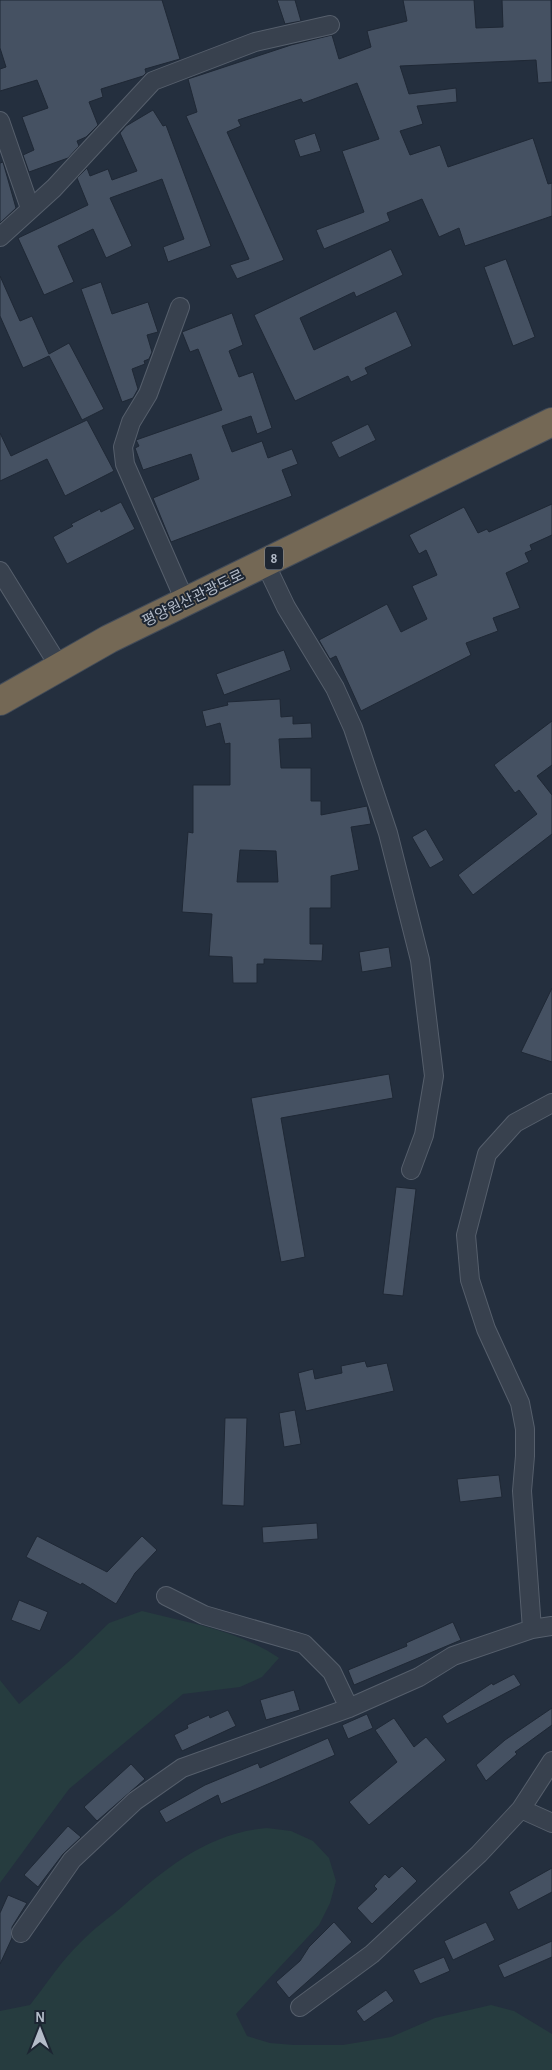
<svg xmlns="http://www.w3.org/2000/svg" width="552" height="2070" font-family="'Alegreya Sans','Noto Sans KR',sans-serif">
<rect width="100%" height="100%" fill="#242f3e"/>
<path fill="#263c3f" d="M142,1611C189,1623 238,1630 279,1658L262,1677L240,1687L183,1694L69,1789L0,1883V1680L19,1704L73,1658L109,1623Z
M267,1828L291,1831L313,1841L329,1858L336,1881L330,1903L319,1925L236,2014L247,2036L270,2043L294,2045H343L391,2037L435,2018L491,2005L514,2011L552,2034V2070H0V2011L30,2005C46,1985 61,1961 80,1943C93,1929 109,1918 123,1906C166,1868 208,1833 267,1828Z"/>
<path fill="#455162" stroke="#1f2835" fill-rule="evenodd" d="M0,0H162L180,59L145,69L146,73L143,76L101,89L103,97L89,102L98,125L86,137L77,141L79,146L68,158L29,172L23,155L34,150L22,117L48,108L37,80L0,91V69L6,67L0,48Z
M277,0H295L301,21L285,24Z
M403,0H474L476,28L503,27L502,0H551L552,82L538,83L536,60L400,66L409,94L456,88L457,102L417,106L423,124L400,131L410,155L440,145L448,167L533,138L548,184L552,183V216L465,246L459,228L439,237L422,199L387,213L390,221L324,249L316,230L364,212L342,151L379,139L357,83L303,103L301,99L238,120L241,126L227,132L284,260L237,279L230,265L249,259L186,116L197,112L188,79L291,45L332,35L339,59L371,47L367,31L407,21Z
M153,110L163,126L166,125L211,246L168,262L163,247L184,239L162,179L110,198L132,246L106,258L93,229L58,246L74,282L44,295L18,238L88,205L77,178L87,168L90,176L108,169L112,180L137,171L120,133L126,126Z
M315,133L321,151L300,157L294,140Z
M3,162L16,208L0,223V163Z
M391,249L403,275L356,297L354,292L300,318L314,350L396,311L412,346L365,368L368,374L351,382L348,376L295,401L254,315Z
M506,259L535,337L513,346L484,267Z
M0,276L20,321L32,316L49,354L69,343L104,409L82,420L49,356L23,368L0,316Z
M101,282L112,314L148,302L158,332L147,335L152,352L149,359L144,361L145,364L132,369L138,389L133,398L122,402L81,289Z
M232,313L243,345L229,351L239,377L253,372L272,428L257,434L251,416L222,426L232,452L262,441L268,458L292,449L298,464L282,470L292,496L171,542L153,498L199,479L191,454L143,470L135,448L139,446L136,440L222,410L198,349L190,352L182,332Z
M87,420L114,471L65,496L47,459L0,481V433L11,456Z
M368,424L376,440L339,458L331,442Z
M121,502L135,529L67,564L53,537L73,526L71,524L100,509L101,512Z
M552,504V535L530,545L532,550L525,553L529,562L506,573L520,608L493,618L498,631L466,643L471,655L361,711L336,656L330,659L319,640L387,604L401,632L427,619L412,586L437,575L426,550L419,554L409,535L464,507L478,533L487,529L489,532Z
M284,650L291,670L224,695L216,674Z
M280,699L281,717L293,716V724L311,723L312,738L279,739L281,768H311V801H321V815L367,806L371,824L351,827L359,870L331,876V908H310V944H323L322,961L264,959V964H257V983H233L232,957L209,956L212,914L182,912L188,832L193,833V785H230V743L225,744L220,723L206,727L202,711L228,705L227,702ZM240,850L276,851L278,882H237Z
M552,721V765L537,776L552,795V834L473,895L458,875L537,814L519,790L515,793L494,765Z
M426,829L444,860L430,868L412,837Z
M389,947L392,967L362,972L359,952Z
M552,988V1062L521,1052Z
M389,1074L393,1098L281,1118L305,1257L281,1262L251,1098Z
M396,1187L416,1189L403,1296L383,1294Z
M365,1361L367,1367L387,1363L394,1391L306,1411L298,1373L313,1369L315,1379L342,1373L341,1366Z
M295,1410L301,1444L284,1447L279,1413Z
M225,1418H247L244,1506L222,1505Z
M499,1475L502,1497L460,1502L457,1479Z
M317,1523L318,1539L263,1543L262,1527Z
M37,1536L107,1572L142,1536L157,1550L135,1573L116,1604L82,1583L81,1585L26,1557Z
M19,1600L48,1612L40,1631L11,1620Z
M453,1622L461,1640L354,1685L348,1670L407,1646L406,1643Z
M514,1674L521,1685L447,1724L442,1716L492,1683L493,1685Z
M294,1690L300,1710L266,1720L260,1700Z
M552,1708V1725L515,1752L517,1754L486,1781L476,1765L505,1740Z
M228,1710L236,1726L182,1751L174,1735L188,1728L187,1725L209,1715L210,1718Z
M367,1714L373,1728L348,1739L342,1725Z
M394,1718L414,1747L426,1737L446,1760L369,1825L349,1802L397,1762L375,1730Z
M328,1738L335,1755L275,1781L221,1804L218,1795L166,1823L159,1811L205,1785L258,1763L260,1768Z
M131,1764L145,1779L97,1821L84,1807Z
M68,1826L81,1837L63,1854L38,1887L24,1875Z
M402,1866L417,1881L372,1924L357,1908L377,1889L374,1886L385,1874L389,1878Z
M552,1868V1892L518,1910L509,1892Z
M8,1895L27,1903L12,1927V1938L0,1964V1913Z
M334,1922L352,1942L289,1998L276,1982L300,1961L309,1947Z
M486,1922L495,1940L453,1960L444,1941Z
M552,1941V1957L504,1978L498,1965Z
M444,1957L450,1971L420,1984L413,1970Z
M386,1990L394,2001L364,2022L356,2011Z"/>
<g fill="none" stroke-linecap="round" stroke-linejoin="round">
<g stroke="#565f6c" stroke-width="20">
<path id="street" d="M0,121L30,208
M0,237L54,188L153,81L255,42L330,25
M180,307L148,394L131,422L123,447L125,464L185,601
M265,563L286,607L335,688L353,728L388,833L420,960L434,1076L424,1135L411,1170
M0,571L59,666
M166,1596L204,1615L304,1644L332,1672L349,1708
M532,1629L522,1491L525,1456V1429L520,1403L486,1329L470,1280L466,1235L487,1154L515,1123L552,1103
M521,1809L552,1823
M21,1933L72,1860L135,1801L182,1768L349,1708L419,1677L453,1656L532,1629L552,1626
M300,2007L372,1954L479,1854L521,1809L552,1761"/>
</g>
<g stroke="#434c59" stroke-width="30">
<path id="highway" d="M0,701L109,639L552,422"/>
</g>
<use href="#street" stroke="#38414e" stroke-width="18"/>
<use href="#highway" stroke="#746855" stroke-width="28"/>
</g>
<g text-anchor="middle" stroke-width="4" stroke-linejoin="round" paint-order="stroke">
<rect fill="#1d2633" stroke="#878f9c" stroke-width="1" x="265" y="546.5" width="18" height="23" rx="4"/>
<g font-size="14" font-weight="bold" fill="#b4bcc9">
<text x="274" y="563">8</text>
</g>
<g font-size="15" fill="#b4bcc9" stroke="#1d2633">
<text transform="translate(193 598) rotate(-26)" y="5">평양원산관광도로</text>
</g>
</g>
<g transform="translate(40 2030)" stroke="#1d2633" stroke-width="4" paint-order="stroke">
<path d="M0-4L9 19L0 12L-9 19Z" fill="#b4bcc9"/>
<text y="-8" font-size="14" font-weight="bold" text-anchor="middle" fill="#b4bcc9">N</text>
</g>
</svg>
